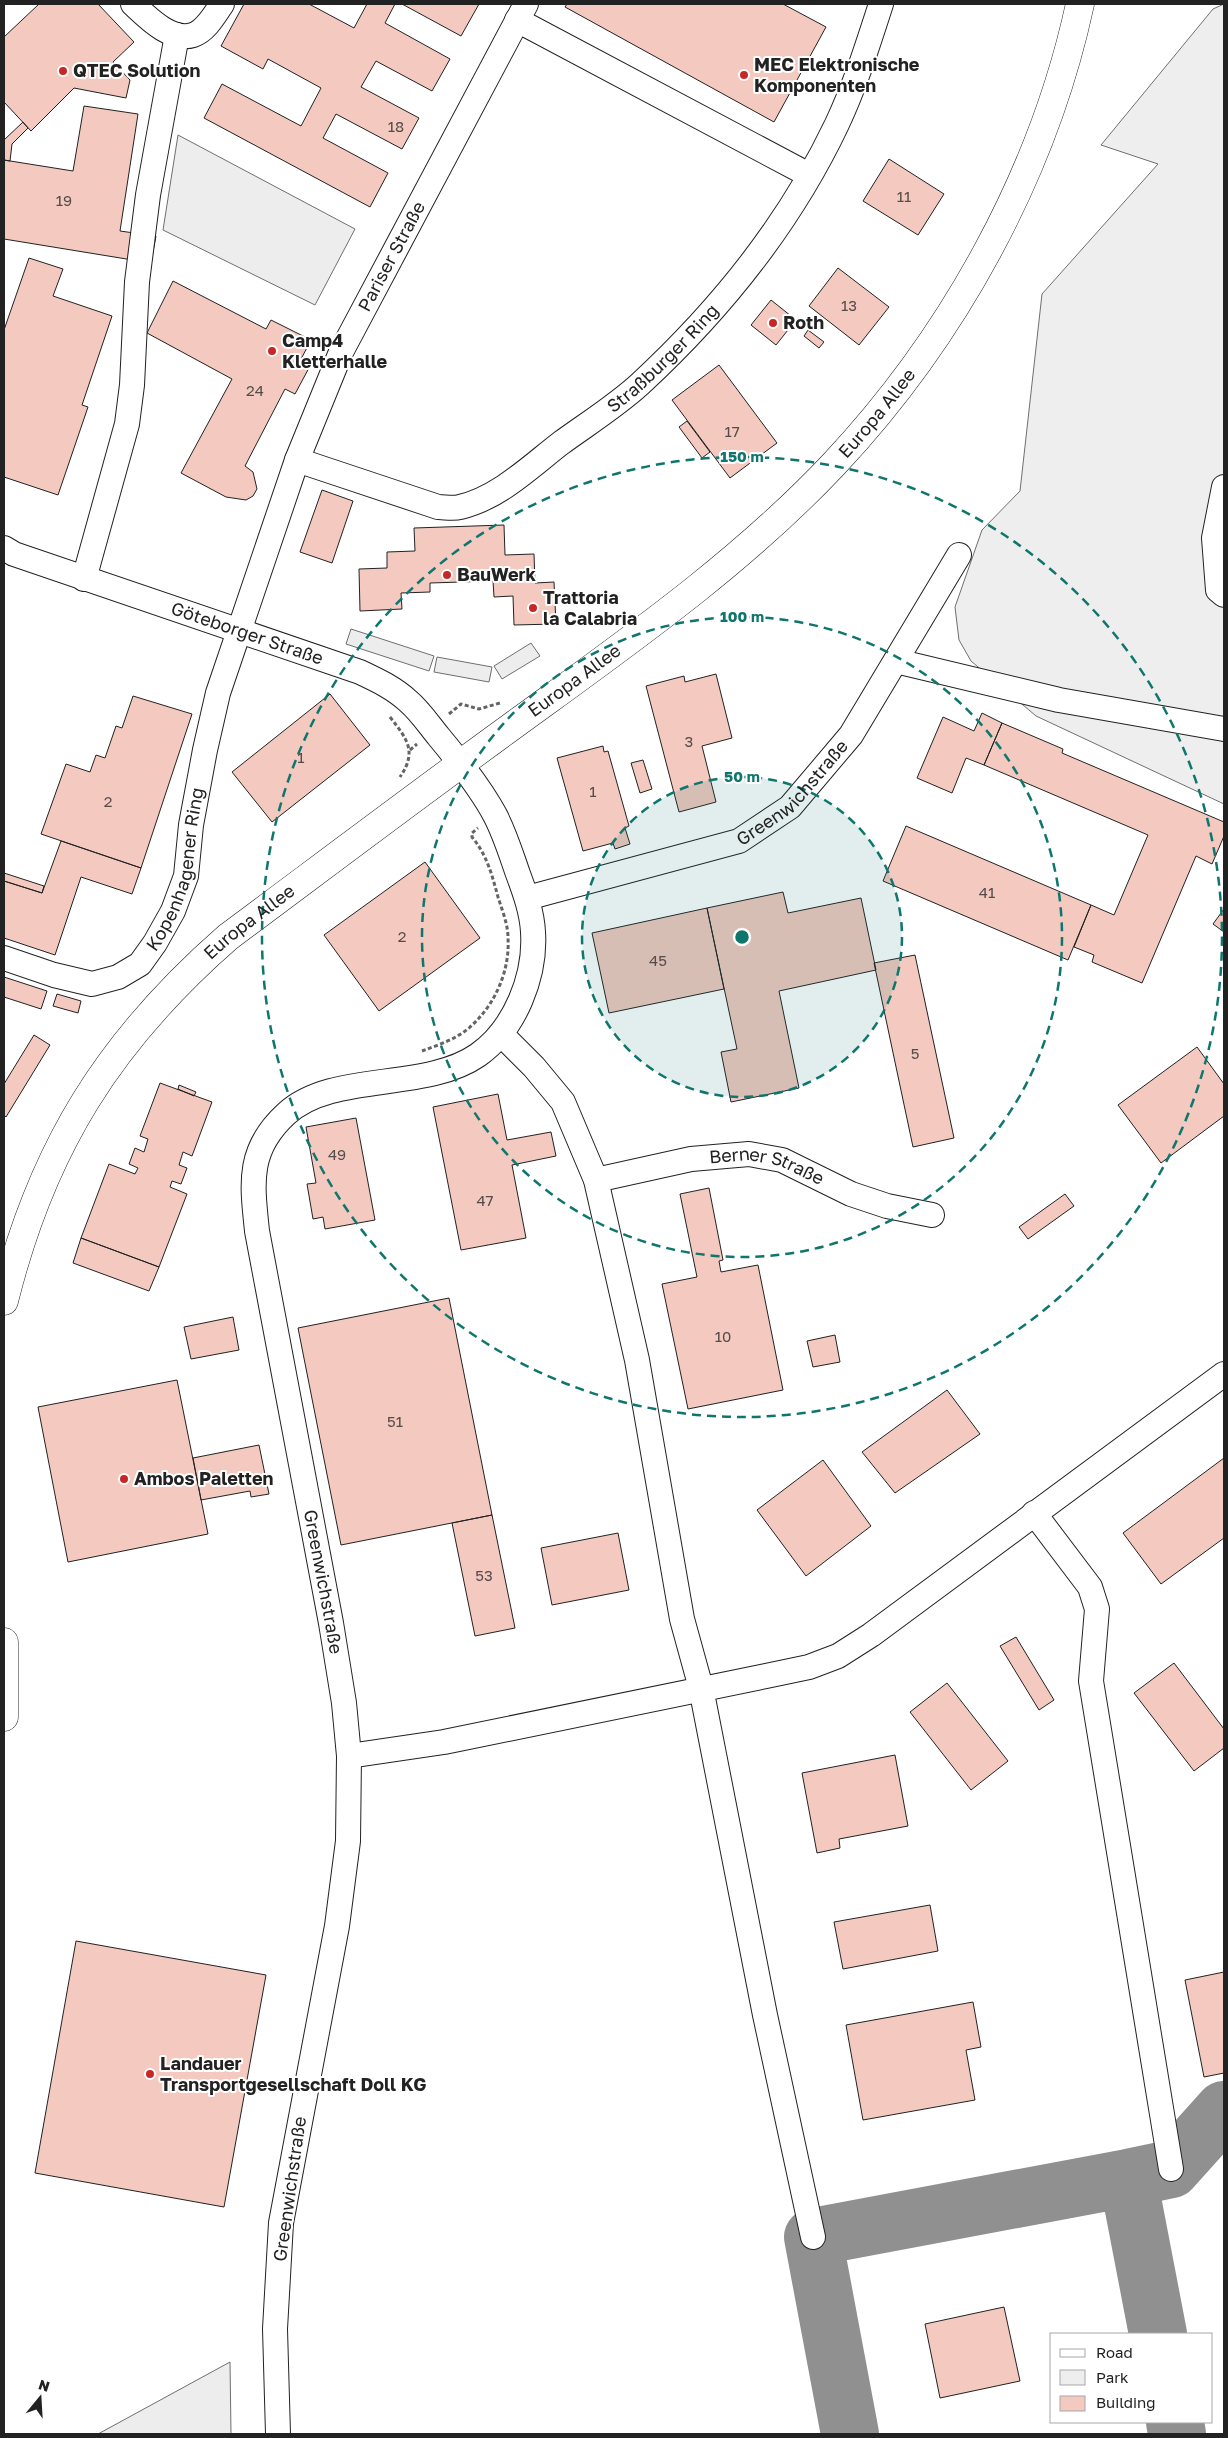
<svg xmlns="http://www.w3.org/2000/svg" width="1228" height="2438" font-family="'Golos Text',sans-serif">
<rect width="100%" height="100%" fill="#fff"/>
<path fill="#eee" stroke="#6f6f6f" d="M1224,4V804L1036,716L971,661L959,640L955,607L982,530L1020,491L1042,294L1158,164L1101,145L1213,9Z"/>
<path fill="#ededed" stroke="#6f6f6f" d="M178,135L355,229L315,305L163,230Z
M351,629L434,656L429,671L346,644Z
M531,643L540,656L502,679L494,666Z
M437,657L492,667L489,682L434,672Z
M230,2362L231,2434H98Z"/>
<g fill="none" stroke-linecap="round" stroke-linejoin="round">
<path stroke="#909090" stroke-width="58" d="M1158,2334L1128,2178L1171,2169L1224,2110
M1175,2422L1177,2434
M850,2434L813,2237L1128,2178"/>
</g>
<path fill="#f3c9c0" stroke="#222" d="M39,4H98L134,42L113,62L130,80L126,98L74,88L31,131L4,102V37Z
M244,4H309L354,28L367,4H395L385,23L450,59L432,91L376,61L361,87L419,118L402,149L336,114L323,138L388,173L370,207L204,118L222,84L301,126L321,88L268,59L263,69L221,46Z
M402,4H479L461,36Z
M567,4H783L826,27L774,122L565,7Z
M84,106L138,114L120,231L156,236L151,263L4,239V160L73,171Z
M23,122L28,128L12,144L10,161L4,160V140Z
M889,159L944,194L918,235L863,201Z
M29,258L63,269L53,296L112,316L82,405L88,407L58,495L4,477V330Z
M838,268L889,307L859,345L809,306Z
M173,281L266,329L271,320L311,340L300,361L310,366L295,394L285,389L245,466L253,472L257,489L253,496L246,500L226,497L181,473L232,379L147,333Z
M771,300L796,320L776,345L751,325Z
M808,330L824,342L819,348L804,336Z
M719,365L777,443L730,478L672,400Z
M687,421L710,452L702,458L679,427Z
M322,490L353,501L332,563L300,552Z
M504,525L505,555L534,554L535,583L554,582L556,624L514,625L513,596L494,597L493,581L430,583V592L401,593L402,609L360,611L359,569L387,568V552L415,551L414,528Z
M716,674L732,738L702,746L716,802L679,812L646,686L684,676L685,682Z
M330,694L370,745L272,822L232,772Z
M133,696L192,714L141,868L41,834L66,764L90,772L96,755L105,758L116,726L122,728Z
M982,713L1002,723L984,765L966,758L952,793L917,778L943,717L974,731Z
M1002,723L1063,749L1062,753L1224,822V836L1212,864L1196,856L1142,983L1092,962L1094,955L1074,947L1091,905L1114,915L1148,835L984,765Z
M603,746L604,752L608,751L629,826L625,828L630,844L615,849L613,843L583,851L557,758Z
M643,760L652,789L640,793L631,763Z
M906,826L1091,905L1068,960L883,881Z
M61,841L141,868L132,894L81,877L55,955L4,938V881L42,893Z
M425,862L480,938L379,1011L324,935Z
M4,873L44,886L42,893L4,881Z
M783,892L788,913L861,898L876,970L779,991L799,1088L731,1102L721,1052L737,1049L707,908Z
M707,908L724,989L609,1013L592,933Z
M1224,909V932L1213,924Z
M915,955L954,1138L913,1147L874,963Z
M4,977L47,991L41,1009L4,997Z
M57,994L81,1001L78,1013L53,1006Z
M34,1035L50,1045L6,1117L4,1115V1084Z
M1197,1047L1224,1084V1116L1161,1163L1118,1105Z
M160,1083L212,1102L192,1156L183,1152L179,1165L187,1168L181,1184L172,1181L170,1187L187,1194L159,1267L81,1238L109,1164L135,1174L138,1168L129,1164L135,1148L144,1152L148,1139L140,1136Z
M179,1085L196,1092L194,1096L178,1089Z
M498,1094L507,1140L551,1132L556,1156L512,1165L526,1238L461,1250L433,1107Z
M356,1118L375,1220L325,1229L323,1217L313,1219L307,1184L316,1183L306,1127Z
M709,1188L723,1260L719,1261L721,1272L758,1265L783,1390L688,1409L662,1284L697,1277L680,1194Z
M1065,1194L1074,1206L1028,1239L1019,1227Z
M81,1238L159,1267L149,1291L73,1263Z
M449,1298L492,1515L341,1545L298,1328Z
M233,1317L239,1350L191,1359L184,1327Z
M835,1335L840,1362L813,1367L807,1341Z
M177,1380L208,1534L68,1562L38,1407Z
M947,1390L980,1434L895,1493L862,1452Z
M259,1445L269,1494L251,1497L250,1491L201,1500L193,1458Z
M1224,1458V1538L1161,1584L1123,1533Z
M823,1460L871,1526L806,1576L757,1510Z
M492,1515L515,1628L475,1636L452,1523Z
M618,1533L629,1590L552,1605L541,1548Z
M1016,1637L1054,1700L1039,1710L1000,1646Z
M1174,1663L1224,1729V1748L1194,1771L1134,1693Z
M947,1683L1008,1761L971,1790L910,1712Z
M895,1755L908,1826L839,1839L840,1848L817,1853L802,1773Z
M930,1905L938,1951L843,1969L834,1922Z
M76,1941L266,1975L224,2207L35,2173Z
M1224,1972V2073L1204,2077L1185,1980Z
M973,2002L981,2047L966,2050L975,2100L863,2120L846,2025Z
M1004,2307L1020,2381L940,2398L925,2324Z"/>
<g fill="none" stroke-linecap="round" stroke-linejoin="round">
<g stroke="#222" stroke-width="26">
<g id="minor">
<path d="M133,4C147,17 171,42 193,35C206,31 215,14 222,4"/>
<path d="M517,20L809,175"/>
<path id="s1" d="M297,460L438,507C445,507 453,509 460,507C499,498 531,466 561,443C587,424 616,406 640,384C720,310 790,223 837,124C855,86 868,44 881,4"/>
<path d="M1224,487L1214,538L1218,590L1224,595"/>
<path id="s2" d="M4,548L14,554L360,672C377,680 394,688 408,701C420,711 429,725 439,737C459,761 480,787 495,815C505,834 511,854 518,874C525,893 532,912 533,932C536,976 515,1029 478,1055C425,1092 332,1071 286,1114C247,1150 252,1183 257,1231L331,1623L344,1703L349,1756L348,1841L337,1926L281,2223L275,2329L278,2434"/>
<path d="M84,579L127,424L132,385L137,282L148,195L177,35"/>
<path d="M896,661L1059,700L1224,729"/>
<path id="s3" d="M527,898L739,841L790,807L851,735L959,555"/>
<path id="s4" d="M4,958L54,975L92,984L118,977L140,964L155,943L173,911L186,876L191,825L205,750L218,693L297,460L341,352L526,4"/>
<path d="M501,1034L534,1067L563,1102L596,1180L637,1360L682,1619L701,1688L765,2015L813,2237"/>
<path id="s5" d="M596,1180L691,1159L749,1154L782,1160L851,1194L887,1206L932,1215"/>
<path d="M1034,1513L1090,1587L1097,1609L1091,1681L1171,2169"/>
<path d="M349,1756L444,1742L766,1676L809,1667L838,1656L871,1635L1224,1374"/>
</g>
</g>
<g stroke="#222" stroke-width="29">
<g id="major">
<path id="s6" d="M4,1301C42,1148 109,1041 228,937C322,867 416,796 511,727C622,646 739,565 834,464C953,337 1043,175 1080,4"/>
<path d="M4,1642V1717"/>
</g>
</g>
<path stroke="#646464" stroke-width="3" stroke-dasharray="4 2.5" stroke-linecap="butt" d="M449,714L461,704L479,709L500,703
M390,717C408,740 417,752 400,777
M410,750L417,744
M422,1051C438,1045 457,1039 470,1027C495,1005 510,971 508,938C508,924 502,910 498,897C492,875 487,855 472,837V833L478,828"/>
<use href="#minor" stroke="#fff" stroke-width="24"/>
<use href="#major" stroke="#fff" stroke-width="28"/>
</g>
<circle cx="742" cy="937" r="160" fill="#0f766e" fill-opacity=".12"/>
<g fill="none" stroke="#0f766e" stroke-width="2.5" stroke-dasharray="9 6">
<circle cx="742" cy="937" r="160"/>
<circle cx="742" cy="937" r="320"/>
<circle cx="742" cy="937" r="480"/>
</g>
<g fill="#c62828" stroke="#fff" stroke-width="2">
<circle cx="63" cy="71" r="5"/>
<circle cx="744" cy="75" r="5"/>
<circle cx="773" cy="323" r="5"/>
<circle cx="272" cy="351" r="5"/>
<circle cx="447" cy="575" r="5"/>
<circle cx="533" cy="608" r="5"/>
<circle cx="124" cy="1479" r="5"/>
<circle cx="150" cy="2074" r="5"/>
</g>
<g text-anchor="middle" stroke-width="4" stroke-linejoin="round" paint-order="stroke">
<g font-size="15" fill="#564c4a">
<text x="396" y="132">18</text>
<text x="904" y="202">11</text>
<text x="64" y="206">19</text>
<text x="849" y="311">13</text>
<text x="255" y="396">24</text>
<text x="732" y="437">17</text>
<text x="689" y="747">3</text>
<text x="301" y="763">1</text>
<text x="593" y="797">1</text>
<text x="108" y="807">2</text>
<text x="987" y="898">41</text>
<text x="402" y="942">2</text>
<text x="658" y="966">45</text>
<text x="915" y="1059">5</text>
<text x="337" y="1160">49</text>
<text x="485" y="1206">47</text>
<text x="723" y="1342">10</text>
<text x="395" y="1427">51</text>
<text x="484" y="1581">53</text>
</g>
<g font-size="18" font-weight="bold" fill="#222" stroke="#fff" text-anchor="start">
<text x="754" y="71">MEC Elektronische<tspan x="754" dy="21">Komponenten</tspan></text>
<text x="73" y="77">QTEC Solution</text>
<text x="783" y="329">Roth</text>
<text x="282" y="347">Camp4<tspan x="282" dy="21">Kletterhalle</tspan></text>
<text x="457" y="581">BauWerk</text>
<text x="543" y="604">Trattoria<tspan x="543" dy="21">la Calabria</tspan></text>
<text x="134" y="1485">Ambos Paletten</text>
<text x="160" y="2070">Landauer<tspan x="160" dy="21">Transportgesellschaft Doll KG</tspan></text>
</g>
<g font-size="18" fill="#222" stroke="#fff">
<text dy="6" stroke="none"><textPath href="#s4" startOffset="901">Pariser Straße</textPath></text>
<text dy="6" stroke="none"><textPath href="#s1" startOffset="424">Straßburger Ring</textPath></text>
<text dy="6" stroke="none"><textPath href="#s6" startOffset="1271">Europa Allee</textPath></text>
<text dy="6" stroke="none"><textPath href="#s2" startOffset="258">Göteborger Straße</textPath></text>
<text dy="6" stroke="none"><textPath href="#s6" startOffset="866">Europa Allee</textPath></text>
<text dy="6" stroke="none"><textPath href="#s3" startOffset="292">Greenwichstraße</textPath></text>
<text dy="6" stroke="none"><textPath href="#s4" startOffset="248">Kopenhagener Ring</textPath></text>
<text dy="6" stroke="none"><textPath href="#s6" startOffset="461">Europa Allee</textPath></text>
<text dy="6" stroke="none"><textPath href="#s5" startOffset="175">Berner Straße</textPath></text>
<text dy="6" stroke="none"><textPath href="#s2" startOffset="1528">Greenwichstraße</textPath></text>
<text transform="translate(290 2189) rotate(-82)" y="6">Greenwichstraße</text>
</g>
</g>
<circle cx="742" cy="937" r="8" fill="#0f766e" stroke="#fff" stroke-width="2.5"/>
<g font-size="15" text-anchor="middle" font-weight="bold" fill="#0f766e" stroke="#fff" stroke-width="4" stroke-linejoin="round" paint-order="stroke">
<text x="742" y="462">150 m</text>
<text x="742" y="622">100 m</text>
<text x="742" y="782">50 m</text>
</g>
<rect width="1228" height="2438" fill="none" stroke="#222222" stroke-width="10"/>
<rect x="1050" y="2333" width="162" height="90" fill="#ffffff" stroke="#a7a7a7"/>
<rect x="1060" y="2349" width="25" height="8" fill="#ffffff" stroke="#a7a7a7"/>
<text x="1096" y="2358" font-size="15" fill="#222222">Road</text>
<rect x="1060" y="2370" width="25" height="15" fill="#eeeeee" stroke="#a7a7a7"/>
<text x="1096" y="2383" font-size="15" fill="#222222">Park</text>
<rect x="1060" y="2396" width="25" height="15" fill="#f3c9c0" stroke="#a7a7a7"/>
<text x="1096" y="2408" font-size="15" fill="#222222">Building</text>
<g transform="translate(40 2398) rotate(18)" stroke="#ffffff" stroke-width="4" paint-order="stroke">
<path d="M0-4L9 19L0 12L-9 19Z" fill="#222222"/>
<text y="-8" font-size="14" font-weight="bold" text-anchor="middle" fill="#222222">N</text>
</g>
</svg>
